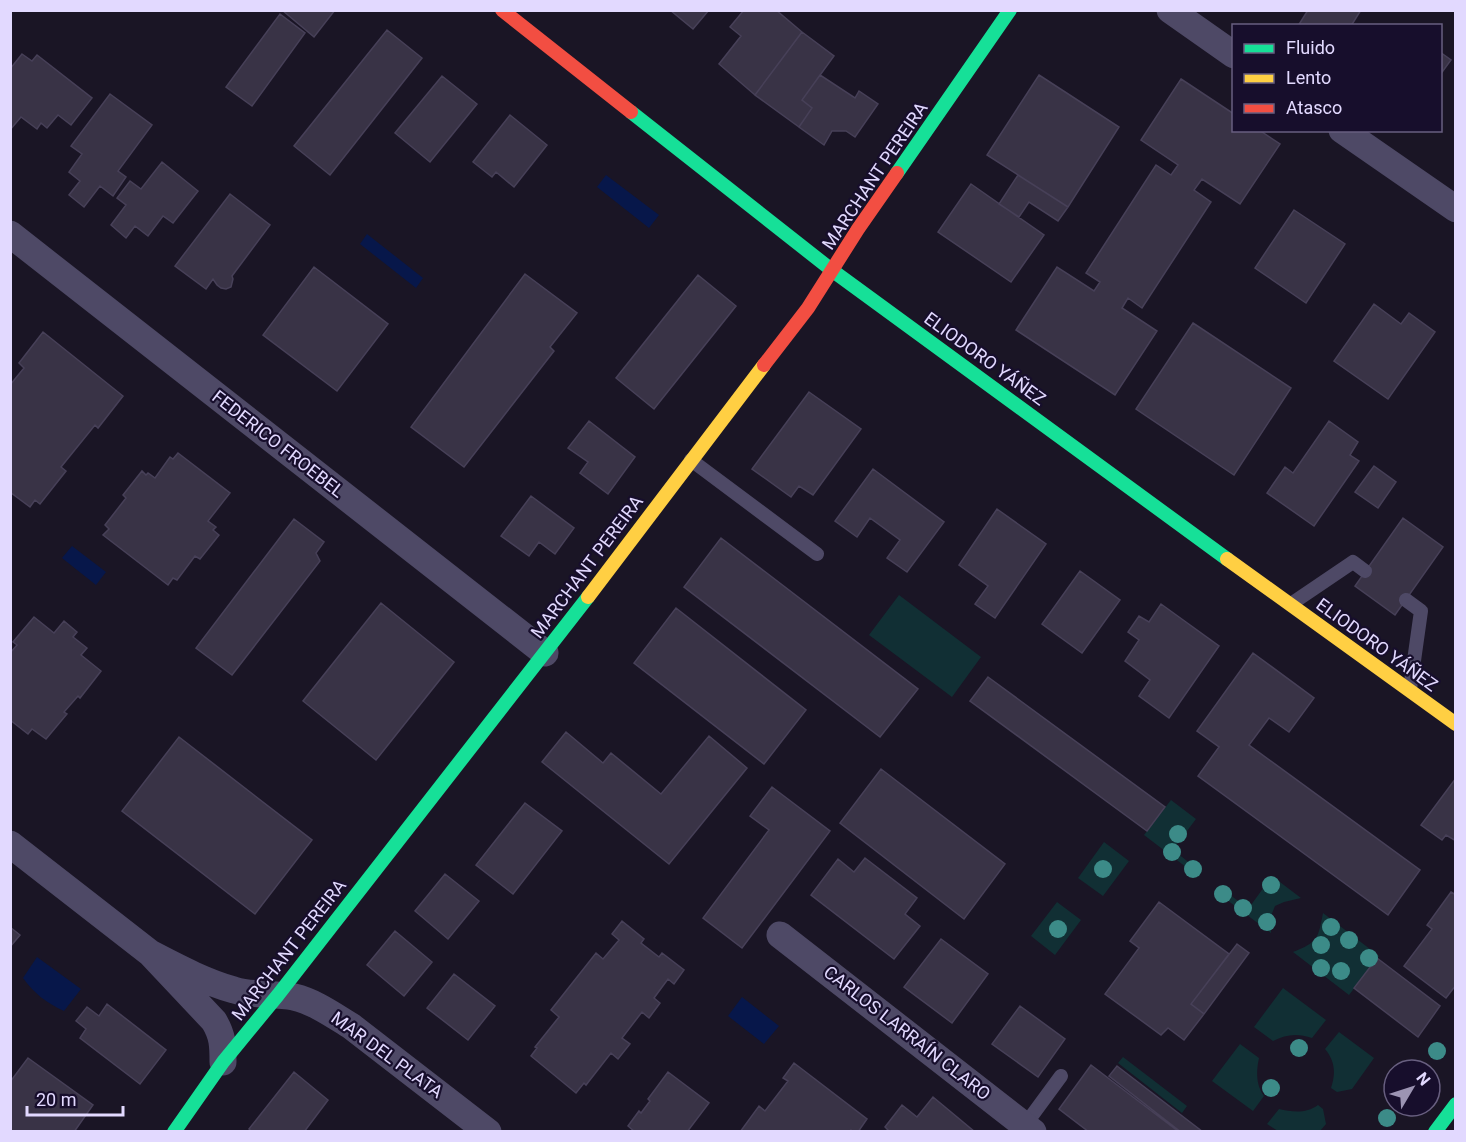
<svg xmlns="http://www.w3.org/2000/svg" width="1466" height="1142" font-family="Roboto,sans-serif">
<rect width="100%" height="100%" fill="#1a1525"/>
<path fill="#112f34" d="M899,595L981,657L952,697L869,635Z
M1171,800L1196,819L1175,847L1177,853L1201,872L1199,877L1144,835Z
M1104,842L1129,861L1103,896L1078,878Z
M1272,876L1301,898L1284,902L1275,906L1271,916V933L1215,891L1218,886L1245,906L1251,905Z
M1057,902L1081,920L1055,955L1031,936Z
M1323,913L1379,956L1349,995L1293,952C1318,942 1318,939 1323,913Z
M1283,988L1326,1020L1312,1038C1298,1033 1286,1034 1273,1041L1254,1027Z
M1339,1032L1374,1058L1352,1089L1337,1092L1331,1088C1336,1073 1335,1061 1325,1049Z
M1240,1044L1259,1058C1256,1072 1256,1085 1264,1096L1253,1111L1212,1081Z
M1123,1057L1187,1106L1182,1113L1118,1063Z
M1318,1105L1323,1109L1326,1124L1320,1131H1278L1267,1124L1279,1109C1292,1112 1306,1114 1318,1105Z"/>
<path fill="#07174a" d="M606,175L659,215L649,228L597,187Z
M367,234L423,278L416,288L360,244Z
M72,546L106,572L96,585L62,558Z
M37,957L81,989L64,1011C45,1002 35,994 23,978Z
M742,997L779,1026L764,1044L728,1016Z"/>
<path fill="#393346" stroke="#474058" stroke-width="1.5" d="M282,10H335L314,37Z
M670,10H709L693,29Z
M744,10H776L802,32L755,95L719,64L741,36L730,27Z
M1308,10H1361L1351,26H1298Z
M280,14L305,33L252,106L226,87Z
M387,30L422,58L330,175L294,146Z
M802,32L834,56L802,100L812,108L799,127L755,95Z
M1440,52L1451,60L1440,75Z
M22,54L32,61L37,55L92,98L71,125L58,115L47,128L41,123L37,129L21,117L10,130V69Z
M820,75L855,98L859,91L878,104L855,137L846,131H832L824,145L799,127L812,108L802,100Z
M1039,75L1119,127L1068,207L987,155Z
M442,76L477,104L430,162L395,133Z
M1181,79L1234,114V130H1259L1280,144L1240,204L1202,179L1194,190L1211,202L1142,308L1128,298L1122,308L1157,331L1115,395L1016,330L1057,267L1094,291L1100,282L1086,273L1156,165L1171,175L1178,165L1141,140Z
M110,94L152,125L118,171L126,177L113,196L100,186L84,207L69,195L80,181L69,172L82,154L71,146Z
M510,115L547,145L514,187L496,172L492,177L473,162Z
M162,162L198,191L173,223L163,216L148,236L135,226L126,238L111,225L126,205L117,198L130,181L141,189Z
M1018,175L1068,207L1058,221L1029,202L1019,217L999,204Z
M971,184L1044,235L1011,282L938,232Z
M230,194L270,225L232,276L233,279L231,287L226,289L221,288L217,285L213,279L206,289L175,266Z
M1294,210L1345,244L1306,303L1255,268Z
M314,267L388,324L337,391L263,335Z
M525,274L577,313L550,347L554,351L464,467L411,427Z
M698,275L736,306L654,409L616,378Z
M1374,304L1401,324L1409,313L1435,332L1388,399L1334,361Z
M1193,323L1291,388L1234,475L1136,409Z
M43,332L123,396L98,428L95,425L61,467L66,471L40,504L35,500L30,507L10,492V385L24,368L19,363Z
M809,392L861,429L813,495L799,486L791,497L752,469Z
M589,421L635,457L608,494L580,473L588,462L568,448Z
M1329,421L1358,442L1350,455L1359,461L1314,526L1267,493L1285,467L1293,473Z
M178,453L230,493L208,521L216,527L213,530L219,535L200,559L195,556L177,580L173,578L168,585L103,535L109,529L105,525L126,498L123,495L142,471L146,475L148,473L155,478L170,457L173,459Z
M1374,466L1396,482L1378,508L1355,492Z
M873,469L944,522L907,572L887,558L900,540L870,518L857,537L835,521Z
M531,496L574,528L555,554L539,542L529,556L501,536Z
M997,509L1046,544L995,618L975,604L988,586L959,565Z
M1403,518L1443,547L1395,615L1355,586Z
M294,519L324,542L316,553L320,561L232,675L196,648Z
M721,538L918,689L880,737L684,587Z
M1080,571L1120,600L1082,653L1042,624Z
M381,603L454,662L376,760L303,701Z
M1161,604L1219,646L1169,718L1139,696L1150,680L1125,661L1139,640L1128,632L1139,616L1149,622Z
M676,608L806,710L764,764L634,663Z
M34,617L54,633L64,621L77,632L73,637L87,648L81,655L101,671L80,698L78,696L64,712L67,714L46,739L32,729L28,734L10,720V653L17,645L13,642Z
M1253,653L1314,698L1289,732L1269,718L1249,745L1420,870L1388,915L1198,776L1219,747L1197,731Z
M988,677L1165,807L1147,831L970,701Z
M566,732L603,763L611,753L661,794L709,736L747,768L669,864L542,762Z
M179,737L312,840L255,914L122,811Z
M881,769L1005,864L964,919L840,823Z
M1456,778V841L1446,835L1442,840L1421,825Z
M772,787L830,831L742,948L703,918L769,830L750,816Z
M525,803L562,831L513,894L476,865Z
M865,858L917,898L905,914L920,926L894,959L811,895L838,859L854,872Z
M445,874L479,901L448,939L415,911Z
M1451,892L1456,895V985L1446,998L1404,966L1432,929L1427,925Z
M1159,902L1229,954L1191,1004L1204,1014L1184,1040L1168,1028L1161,1035L1105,994L1139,948L1130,941Z
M622,921L644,939L641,943L659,957L662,953L684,970L674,984L668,979L654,998L660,1003L649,1018L642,1012L622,1038L630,1044L618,1059L611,1053L586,1085L584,1083L576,1093L531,1056L537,1048L535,1047L559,1017L551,1010L596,953L603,959L619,940L612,934Z
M10,927L20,935L10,947Z
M395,931L432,962L404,996L367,965Z
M941,939L988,974L952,1023L904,987Z
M1237,944L1249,953L1204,1014L1191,1004Z
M1377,958L1440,1006L1418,1037L1354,988Z
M454,974L495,1006L468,1040L427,1008Z
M107,1004L166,1050L140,1084L80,1038L86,1029L76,1021L87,1007L99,1016Z
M1020,1006L1065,1039L1038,1077L992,1044Z
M28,1058L93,1105L74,1132H10V1082Z
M794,1063L867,1119L858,1132H854L851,1130L850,1132H740L759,1106L765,1111L788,1081L783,1078Z
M1091,1065L1179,1132H1089L1059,1109Z
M1117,1066L1203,1132H1181L1109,1076Z
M294,1072L328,1100L304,1132H252L249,1129Z
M668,1072L709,1103L687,1132H635L628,1126L639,1111L641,1113L650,1101L648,1099Z
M933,1097L975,1132H890L885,1127L902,1105L917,1117Z"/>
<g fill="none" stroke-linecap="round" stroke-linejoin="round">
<path stroke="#4e4966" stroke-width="14" d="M691,460L817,554
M1406,600L1421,611L1410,689
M1291,604L1353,562L1365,571
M1025,1125L1061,1076"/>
<path stroke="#4e4966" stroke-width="27" d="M1170,10L1234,55
M1342,130L1456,209
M10,234L545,653
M10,844L150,953L214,1021C223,1036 223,1046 223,1062
M780,935L1033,1132
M150,953C177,967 205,982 234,990C253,996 275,993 294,997C315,1002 333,1015 351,1026L488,1132"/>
<path stroke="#16e098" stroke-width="14" d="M631,112L833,271L1227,559
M897,173L1010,10
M174,1132L223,1062L278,995L588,597
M1435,1132L1456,1104"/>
<path stroke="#ffcf43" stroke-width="14" d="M1227,559L1456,724
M588,597L764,365"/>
<path stroke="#f24e42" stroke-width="14" d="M502,10L631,112
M764,365L808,308L858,229L897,173"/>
</g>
<g fill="#3c8b88">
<circle cx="1178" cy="834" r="9"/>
<circle cx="1172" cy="852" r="9"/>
<circle cx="1103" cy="869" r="9"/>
<circle cx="1193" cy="869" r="9"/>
<circle cx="1271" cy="885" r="9"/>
<circle cx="1223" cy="894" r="9"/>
<circle cx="1243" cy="908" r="9"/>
<circle cx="1267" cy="922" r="9"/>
<circle cx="1331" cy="927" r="9"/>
<circle cx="1058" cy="929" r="9"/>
<circle cx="1349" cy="940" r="9"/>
<circle cx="1321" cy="945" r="9"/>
<circle cx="1369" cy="958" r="9"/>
<circle cx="1321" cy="968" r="9"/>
<circle cx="1341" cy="971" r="9"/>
<circle cx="1299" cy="1048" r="9"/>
<circle cx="1437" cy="1051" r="9"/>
<circle cx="1271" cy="1088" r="9"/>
<circle cx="1387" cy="1118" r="9"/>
</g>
<g text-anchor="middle" stroke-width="4.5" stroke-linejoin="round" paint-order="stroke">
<g font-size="18" fill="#e2d9ff" stroke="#170e2c">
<text transform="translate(875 176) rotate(-56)" y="6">MARCHANT PEREIRA</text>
<text transform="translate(985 359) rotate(36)" y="6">ELIODORO YÁÑEZ</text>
<text transform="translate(278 444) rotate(38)" y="6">FEDERICO FROEBEL</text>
<text transform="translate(587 567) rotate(-53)" y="6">MARCHANT PEREIRA</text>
<text transform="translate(1377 645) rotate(36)" y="6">ELIODORO YÁÑEZ</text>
<text transform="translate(289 950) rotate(-52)" y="6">MARCHANT PEREIRA</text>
<text transform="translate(907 1033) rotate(38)" y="6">CARLOS LARRAÍN CLARO</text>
<text transform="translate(387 1055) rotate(36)" y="6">MAR DEL PLATA</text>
</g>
</g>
<rect width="1466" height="1142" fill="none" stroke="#e2d9ff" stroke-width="24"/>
<rect x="1232" y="24" width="210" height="108" fill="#170e2c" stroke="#685f80" stroke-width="1.5"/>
<rect x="1244" y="44" width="30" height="9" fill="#16e098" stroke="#685f80" stroke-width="1.5"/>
<text x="1286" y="54" font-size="18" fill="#e2d9ff">Fluido</text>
<rect x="1244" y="74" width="30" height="9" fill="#ffcf43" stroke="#685f80" stroke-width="1.5"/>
<text x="1286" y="84" font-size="18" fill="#e2d9ff">Lento</text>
<rect x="1244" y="104" width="30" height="9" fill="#f24e42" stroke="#685f80" stroke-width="1.5"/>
<text x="1286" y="114" font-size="18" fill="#e2d9ff">Atasco</text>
<g transform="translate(1412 1088) rotate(51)"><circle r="28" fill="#170e2c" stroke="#685f80" stroke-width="1.5"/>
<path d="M0-4.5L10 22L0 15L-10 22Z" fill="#9c94b3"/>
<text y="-9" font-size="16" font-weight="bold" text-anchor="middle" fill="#e2d9ff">N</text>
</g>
<path d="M27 1106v9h96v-9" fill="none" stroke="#e2d9ff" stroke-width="3"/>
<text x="36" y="1106" font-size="18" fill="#e2d9ff" stroke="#170e2c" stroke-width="4.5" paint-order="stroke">20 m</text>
</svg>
